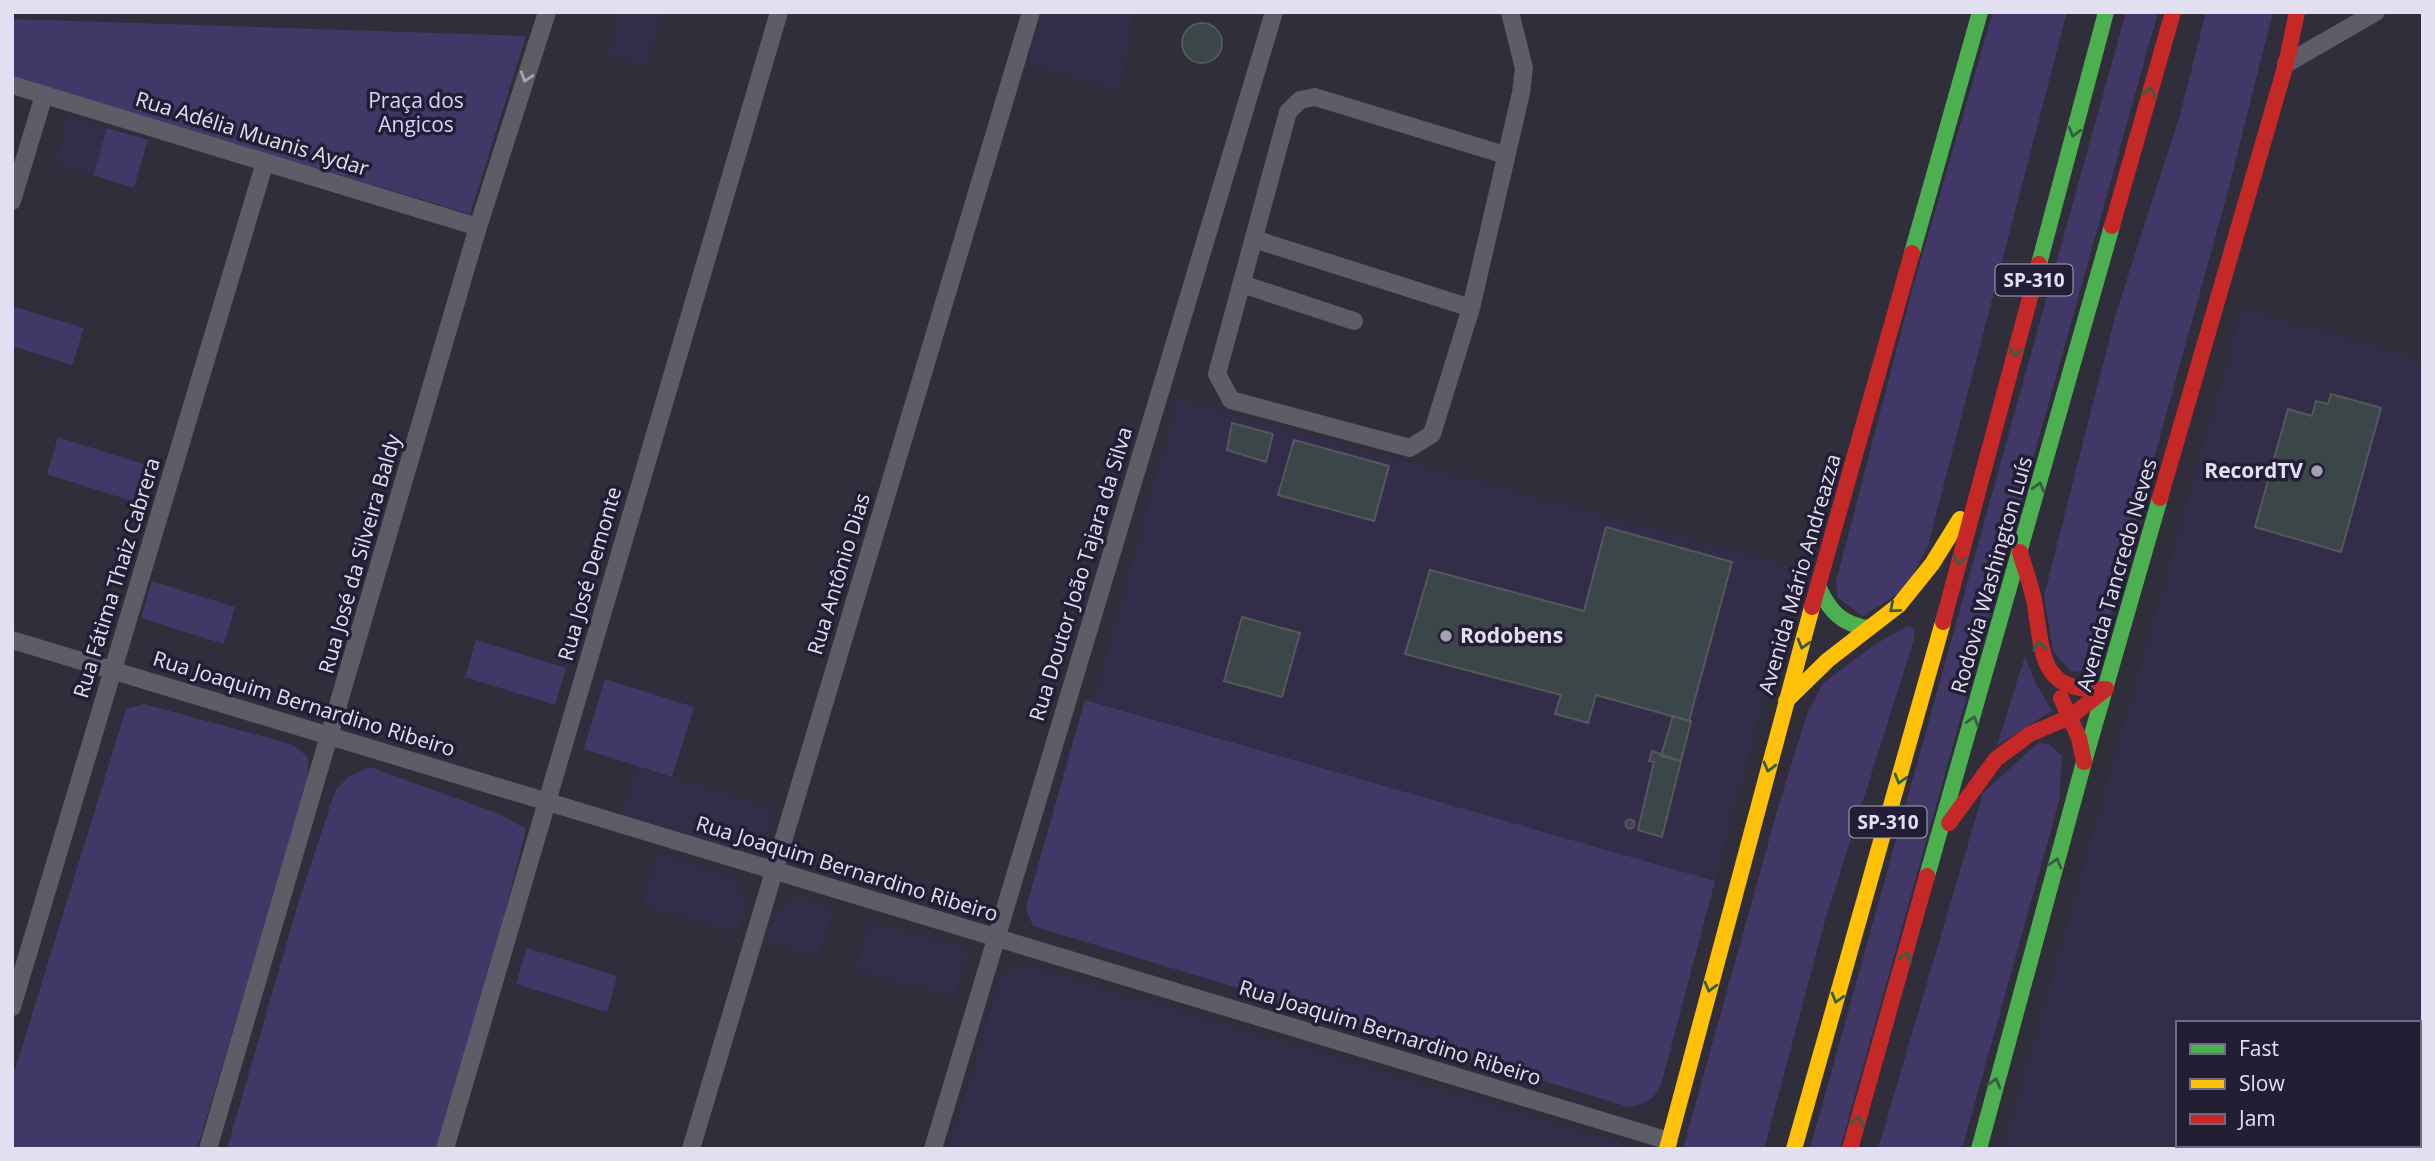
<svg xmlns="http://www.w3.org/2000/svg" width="2435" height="1161" font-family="'Open Sans',sans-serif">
<rect width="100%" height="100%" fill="#302e3a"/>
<path fill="#332d4a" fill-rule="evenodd" d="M620,12H664L646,67L607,55Z
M1046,12H1134L1120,91L1028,64L1035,28Z
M68,116L107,128L93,175L55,164Z
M2242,309L2423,359V1149H2003ZM2178,1023H2419V1145H2178Z
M1177,399L1798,569L1715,881L1094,702Z
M638,766L774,809L768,831L747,849L737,851L622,815Z
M657,854L722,873L735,881L744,900L740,933L642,905Z
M802,897L833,908L818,957L767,941L777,910L790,899Z
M870,921L968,949L954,998L856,969Z
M1025,965L1622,1143L1630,1149H949L1001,974Z"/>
<path fill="#413867" d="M1993,12H2067L1928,545L1907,588L1863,616L1838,598L1836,582L1911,294Z
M2126,12H2158L1840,1149H1810Z
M2206,12H2273L2228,191L2097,664L2092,669L2071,672L2053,651L2044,596L2116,313L2180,115Z
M12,19L526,36L470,214L473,215L12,77Z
M107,128L148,140L134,188L93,175Z
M12,306L84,328L72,365L12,346Z
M58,437L149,466L138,503L47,474Z
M152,581L235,607L224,644L141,618Z
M1909,625L1914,629V639L1824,924L1764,1149H1683L1778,808L1807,714L1823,683L1874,645Z
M476,640L566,668L555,705L465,677Z
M2025,656L2033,678L2052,711L1997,745Z
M605,679L694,707L672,777L584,749Z
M1085,700L1715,881L1661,1085C1654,1100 1645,1104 1629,1107L1033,926L1026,909L1029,897Z
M144,704L291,744L308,757V784L197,1149H12V1080L126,709Z
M2039,742L2050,745L2062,756L2059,801L1962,1149H1878L1983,793Z
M370,767L502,815L526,829L484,995L437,1149H227L300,897L335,791L349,776Z
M527,948L617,976L607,1012L516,984Z"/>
<path fill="#3a4647" stroke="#54585c" stroke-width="2" d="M1182 43a20 20 0 1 1 40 0a20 20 0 1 1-40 0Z
M2331,394L2381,408L2341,552L2255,527L2288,409L2312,416L2316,401L2328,404Z
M1232,423L1273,434L1266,462L1227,450Z
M1294,440L1389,466L1374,521L1278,495Z
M1606,527L1732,562L1689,721L1596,695L1588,723L1555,714L1561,695L1405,654L1430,570L1584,611Z
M1242,617L1300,633L1282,697L1224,681Z
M1673,716L1691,721L1681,761L1661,756Z
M1652,751L1681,761L1662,837L1638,830L1654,762L1649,761Z
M1625.5 824a4.5 4.5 0 1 1 9 0a4.5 4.5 0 1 1-9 0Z"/>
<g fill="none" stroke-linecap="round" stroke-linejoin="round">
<path stroke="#5d5c67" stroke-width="18" d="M2286,64L2376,12
M12,85L478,227
M1505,155L1315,97L1300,100L1288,112L1217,374L1231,400L1410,448L1432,434L1471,308L1521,93L1524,68L1510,12
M12,201L44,95
M1254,239L1471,308
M1242,284L1354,321
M12,640L1669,1141
M12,1007L265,162
M208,1149L478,227L547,12
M445,1149L779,12
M691,1149L1031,12
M933,1149L1274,12"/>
<path stroke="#4caf50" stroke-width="16" d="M1912,253L1980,12
M2039,264L2106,12
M1819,588C1830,612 1842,624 1868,628
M1927,876L2112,226
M1979,1149L2084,762L2160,498"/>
<path stroke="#ffc107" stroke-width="16" d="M1786,701L1828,660L1899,605L1932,564L1960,519
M1667,1149L1812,607
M1794,1149L1943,622"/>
<path stroke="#c62828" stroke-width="16" d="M2112,226L2173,12
M2160,498L2286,64L2297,12
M2020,552C2025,570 2032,587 2035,605C2043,657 2041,694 2106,689
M1812,607L1912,253
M1943,622L2039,264
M2061,698L2079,738L2084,762
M1949,823L1996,759L2030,734L2070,717L2106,689
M1850,1149L1927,876"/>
</g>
<defs><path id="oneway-chevron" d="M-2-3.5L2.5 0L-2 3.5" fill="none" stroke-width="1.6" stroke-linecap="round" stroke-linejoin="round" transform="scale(1.75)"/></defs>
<use stroke="#a6a5b2" href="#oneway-chevron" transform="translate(526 77) rotate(108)"/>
<g stroke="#355f42">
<use href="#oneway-chevron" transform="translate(2150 92) rotate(-74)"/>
<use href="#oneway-chevron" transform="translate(2074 132) rotate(105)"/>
<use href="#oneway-chevron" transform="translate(2015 352) rotate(105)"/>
<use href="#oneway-chevron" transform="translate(2039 487) rotate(-74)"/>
<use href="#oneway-chevron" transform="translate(1959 560) rotate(105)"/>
<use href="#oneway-chevron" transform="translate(1894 608) rotate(139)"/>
<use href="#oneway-chevron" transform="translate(1803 644) rotate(106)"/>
<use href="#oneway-chevron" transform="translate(2039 646) rotate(-98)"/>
<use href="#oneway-chevron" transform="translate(1973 721) rotate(-74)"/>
<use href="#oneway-chevron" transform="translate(1769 767) rotate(105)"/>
<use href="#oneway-chevron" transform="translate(1900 779) rotate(106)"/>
<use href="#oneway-chevron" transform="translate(2056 863) rotate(-74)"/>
<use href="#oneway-chevron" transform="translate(1906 957) rotate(-74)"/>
<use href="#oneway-chevron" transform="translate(1710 987) rotate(105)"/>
<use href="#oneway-chevron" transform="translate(1837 998) rotate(106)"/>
<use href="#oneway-chevron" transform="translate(1995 1083) rotate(-74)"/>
<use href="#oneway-chevron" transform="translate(1858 1121) rotate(-74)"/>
</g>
<g fill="#a4a2b0" stroke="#231e36" stroke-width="2.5">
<circle cx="2317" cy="471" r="7"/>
<circle cx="1446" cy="636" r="7"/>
</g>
<g text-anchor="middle" stroke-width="7" stroke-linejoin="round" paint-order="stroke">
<g fill="#231e36" stroke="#a9a6b8" stroke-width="2">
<rect x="1995.5" y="264.5" width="77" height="31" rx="5"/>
<rect x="1849.5" y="806.5" width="77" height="31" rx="5"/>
</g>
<g font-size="19" font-weight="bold" fill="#e2e0f0">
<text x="2034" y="287">SP-310</text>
<text x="1888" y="829">SP-310</text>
</g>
<g font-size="21" fill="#d8d3fc" stroke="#231e36">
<text x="416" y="108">Praça dos<tspan x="416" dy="24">Angicos</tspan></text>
</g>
<g font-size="21" fill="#e2e0f0" stroke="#231e36">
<text transform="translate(252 134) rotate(17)" y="7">Rua Adélia Muanis Aydar</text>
<text transform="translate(360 554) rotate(-74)" y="7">Rua José da Silveira Baldy</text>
<text transform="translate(590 574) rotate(-74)" y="7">Rua José Demonte</text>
<text transform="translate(839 574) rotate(-73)" y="7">Rua Antônio Dias</text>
<text transform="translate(1081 574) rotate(-73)" y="7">Rua Doutor João Tajara da Silva</text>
<text transform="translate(1800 574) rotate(-74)" y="7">Avenida Mário Andreazza</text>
<text transform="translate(1992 575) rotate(-74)" y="7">Rodovia Washington Luís</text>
<text transform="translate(2117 575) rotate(-74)" y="7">Avenida Tancredo Neves</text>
<text transform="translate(117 578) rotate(-73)" y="7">Rua Fátima Thaiz Cabrera</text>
<text transform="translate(304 704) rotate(17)" y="7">Rua Joaquim Bernardino Ribeiro</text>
<text transform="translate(847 869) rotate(17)" y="7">Rua Joaquim Bernardino Ribeiro</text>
<text transform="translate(1390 1033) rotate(17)" y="7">Rua Joaquim Bernardino Ribeiro</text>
</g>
<g font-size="21" font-weight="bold" fill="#e2e0f0" stroke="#231e36" text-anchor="end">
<text x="2303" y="478">RecordTV</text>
<text x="1460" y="643" text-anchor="start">Rodobens</text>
</g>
</g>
<rect width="2435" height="1161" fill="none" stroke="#e2e0f0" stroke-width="28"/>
<rect x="2176" y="1021" width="245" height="126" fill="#231e36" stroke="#6f6c80" stroke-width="2"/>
<rect x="2190" y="1044" width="35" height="10" fill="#4caf50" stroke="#6f6c80" stroke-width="2"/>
<text x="2239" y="1056" font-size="21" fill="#e2e0f0">Fast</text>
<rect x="2190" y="1079" width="35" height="10" fill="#ffc107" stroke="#6f6c80" stroke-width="2"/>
<text x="2239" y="1091" font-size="21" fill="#e2e0f0">Slow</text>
<rect x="2190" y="1114" width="35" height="10" fill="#c62828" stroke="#6f6c80" stroke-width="2"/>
<text x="2239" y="1126" font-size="21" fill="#e2e0f0">Jam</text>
</svg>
